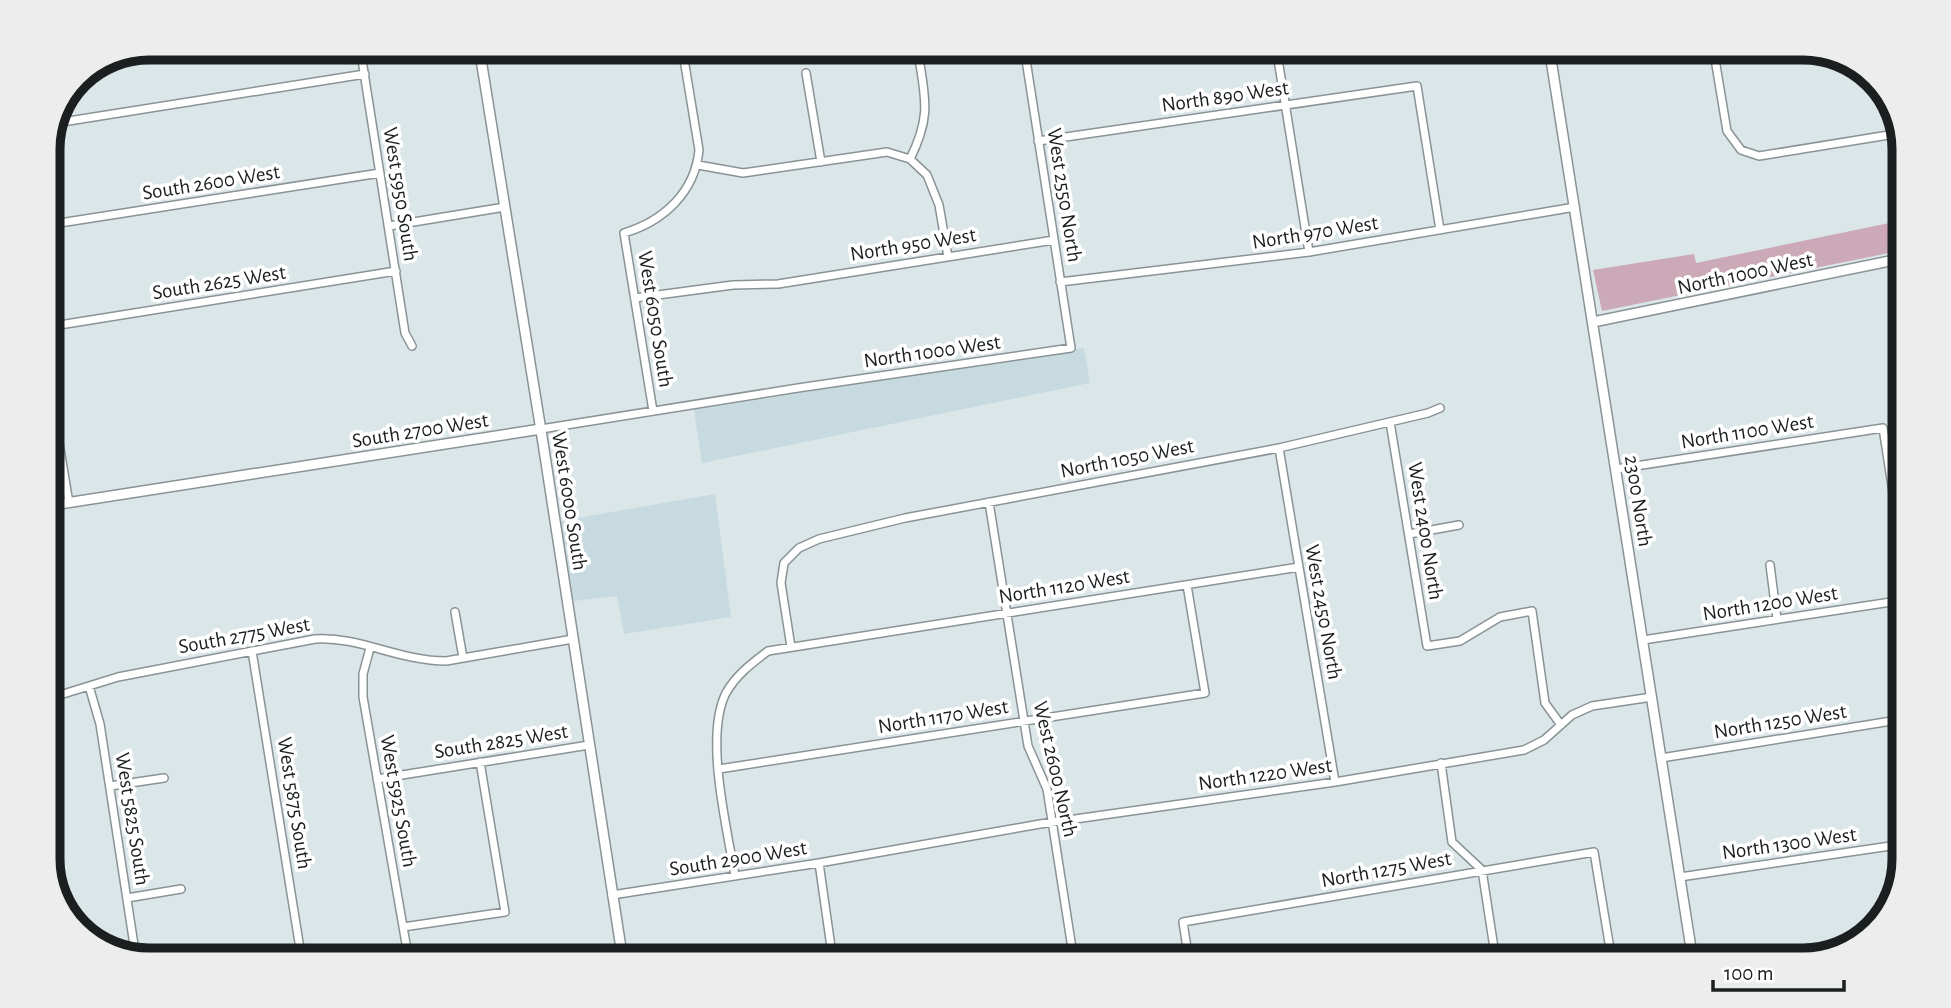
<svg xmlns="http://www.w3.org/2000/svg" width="1951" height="1008" font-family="'Alegreya Sans',sans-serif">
<rect width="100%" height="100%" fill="#dbe6e9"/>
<path fill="#c6dae0" d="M1084,348L1090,383L702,463L694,410Z
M715,494L731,617L624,634L617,596L574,601L561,521Z"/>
<path fill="#cca9b6" d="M1904,220V250L1602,311L1593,270L1694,254L1696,263Z"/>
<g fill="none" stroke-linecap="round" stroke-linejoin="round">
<g stroke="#899396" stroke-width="10">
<path id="minor" d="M360,47L405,333L412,346
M1276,47L1309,252
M1713,47L1727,131L1741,150L1759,156L1901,133
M918,52C925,98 932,115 910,159L927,175L939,205L948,257
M1551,58L1620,47
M806,73L821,162
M56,123L365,74
M1038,141L1417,86L1440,230
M698,165L743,173L887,152L910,159
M47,225L380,173
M389,226L505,207
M1060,282L1309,252L1575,207
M635,298L733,285L778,284L1054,240
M47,327L396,271
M47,371L69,503
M653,411L624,233C664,221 695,192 699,150L682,47
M1390,422L1427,646L1460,641L1500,617L1532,611L1545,703L1561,725
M541,429L798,388L1071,348L1024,47
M1279,448L1335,782
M1616,469L1883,428L1904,563
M989,502L1028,746L1047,789L1074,961
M1409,534L1459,525
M1770,565L1777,619
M455,612L463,658
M1643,640L1904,600
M791,647L781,583L784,563L799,548L819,539L905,518L1279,448L1428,413L1440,408
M370,648L363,674V697L409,961
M252,651L302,961
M89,686L100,724L136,958
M47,699L118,677L315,639C359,636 399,661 446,661L573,639
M1661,758L1904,719
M1441,763L1452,842L1482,870L1496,961
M719,769L1205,693L1187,585
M377,779L589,745
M110,786L164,778
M819,863L833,961
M735,876C727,828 704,736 726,693C736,675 752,663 768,651L1299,567
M1680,877L1904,844
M612,895L819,863L1040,824L1335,782L1524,750L1544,740L1572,715L1592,706L1652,697
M127,898L181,889
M403,927L505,912L480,762
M1189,961L1183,922L1594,852L1612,961"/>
</g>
<g stroke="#899396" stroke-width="12">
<path id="tertiary" d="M479,47L543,443L623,961
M1549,47L1693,961
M1593,322L1904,258
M47,506L541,429"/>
</g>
<use href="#minor" stroke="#fff" stroke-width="7"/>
<use href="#tertiary" stroke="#fff" stroke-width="9"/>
</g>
<g text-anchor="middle" stroke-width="7" stroke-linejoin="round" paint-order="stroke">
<g font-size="21" fill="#1b1f20" stroke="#fff">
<text transform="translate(1225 96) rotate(-8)" y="7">North 890 West</text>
<text transform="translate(211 182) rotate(-9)" y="7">South 2600 West</text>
<text transform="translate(401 194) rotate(81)" y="7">West 5950 South</text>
<text transform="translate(1065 195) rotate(81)" y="7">West 2550 North</text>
<text transform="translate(1315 232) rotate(-9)" y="7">North 970 West</text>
<text transform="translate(913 244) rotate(-9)" y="7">North 950 West</text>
<text transform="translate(1745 273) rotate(-12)" y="7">North 1000 West</text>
<text transform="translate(219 282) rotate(-9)" y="7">South 2625 West</text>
<text transform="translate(656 319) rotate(81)" y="7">West 6050 South</text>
<text transform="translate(932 351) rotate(-8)" y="7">North 1000 West</text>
<text transform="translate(420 430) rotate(-9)" y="7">South 2700 West</text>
<text transform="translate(1747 431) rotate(-9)" y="7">North 1100 West</text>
<text transform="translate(1127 458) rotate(-11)" y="7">North 1050 West</text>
<text transform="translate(570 501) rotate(81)" y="7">West 6000 South</text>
<text transform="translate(1639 501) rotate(81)" y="7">2300 North</text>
<text transform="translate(1426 531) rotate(81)" y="7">West 2400 North</text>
<text transform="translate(1064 586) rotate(-9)" y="7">North 1120 West</text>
<text transform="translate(1770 603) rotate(-9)" y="7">North 1200 West</text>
<text transform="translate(1324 612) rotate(80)" y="7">West 2450 North</text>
<text transform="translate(244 635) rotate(-10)" y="7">South 2775 West</text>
<text transform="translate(943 716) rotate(-9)" y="7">North 1170 West</text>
<text transform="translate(1780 721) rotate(-9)" y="7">North 1250 West</text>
<text transform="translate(501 741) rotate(-9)" y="7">South 2825 West</text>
<text transform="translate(1056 769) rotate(77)" y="7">West 2600 North</text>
<text transform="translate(1265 774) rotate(-8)" y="7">North 1220 West</text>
<text transform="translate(399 801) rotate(80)" y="7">West 5925 South</text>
<text transform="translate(295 803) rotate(81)" y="7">West 5875 South</text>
<text transform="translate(133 819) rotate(81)" y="7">West 5825 South</text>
<text transform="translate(1789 843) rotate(-8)" y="7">North 1300 West</text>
<text transform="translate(738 858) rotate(-9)" y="7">South 2900 West</text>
<text transform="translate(1386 869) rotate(-10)" y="7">North 1275 West</text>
</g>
</g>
<path d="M0 0H1951V1008H0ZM149 60H1803A89 89 0 0 1 1892 149V859A89 89 0 0 1 1803 948H149A89 89 0 0 1 60 859V149A89 89 0 0 1 149 60Z" fill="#ededed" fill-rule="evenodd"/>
<path fill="none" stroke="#1b1f20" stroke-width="9" d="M149 60H1803A89 89 0 0 1 1892 149V859A89 89 0 0 1 1803 948H149A89 89 0 0 1 60 859V149A89 89 0 0 1 149 60Z"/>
<path d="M1713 980v10h131v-10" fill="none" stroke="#1b1f20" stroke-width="3.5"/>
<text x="1724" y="980" font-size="21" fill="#1b1f20" stroke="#ffffff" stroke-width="5" paint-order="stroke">100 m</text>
</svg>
